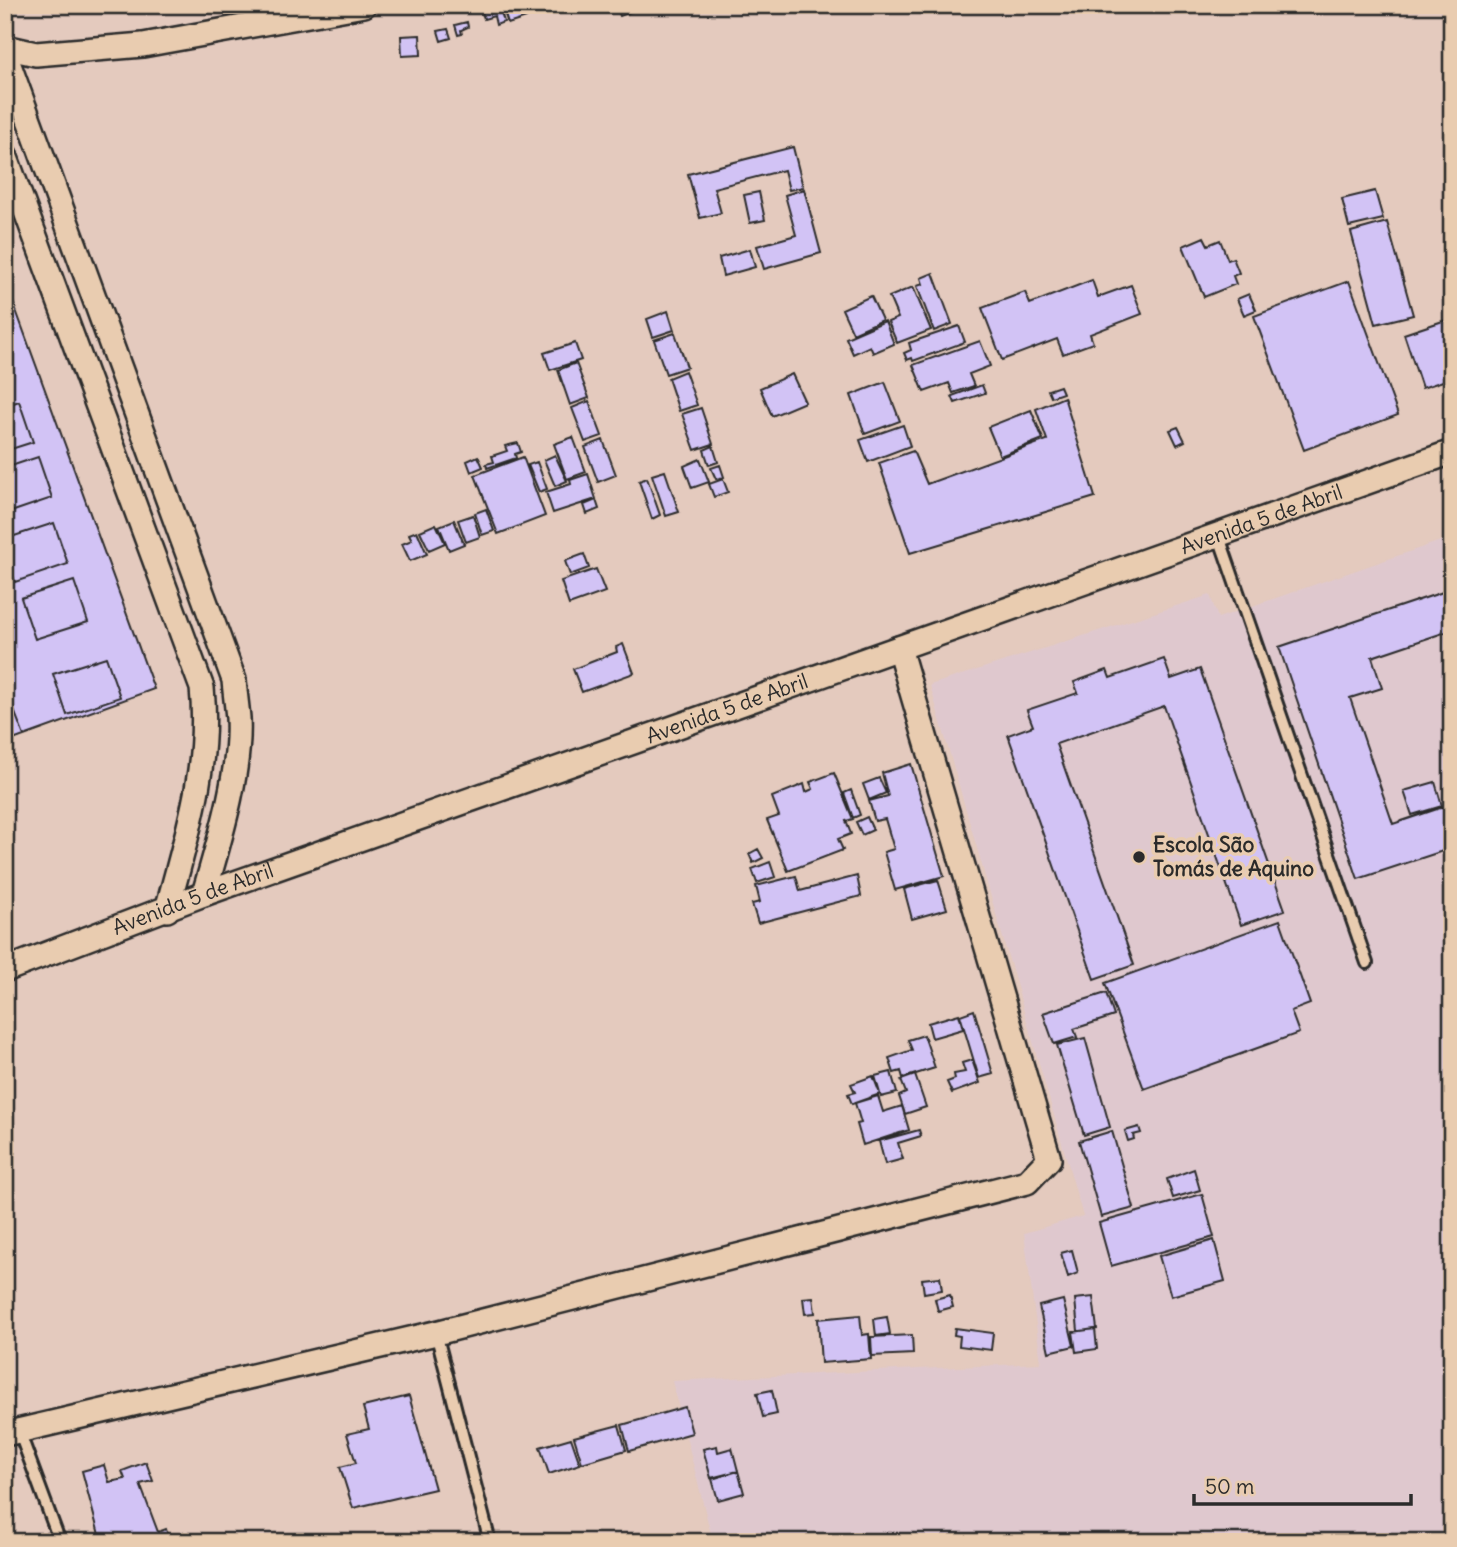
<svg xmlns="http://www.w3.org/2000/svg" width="1457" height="1547" font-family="Delius,sans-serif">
<rect width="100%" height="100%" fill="#e4cabe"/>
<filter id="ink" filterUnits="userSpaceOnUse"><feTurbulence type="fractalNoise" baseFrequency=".0143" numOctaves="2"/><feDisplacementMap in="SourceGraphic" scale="14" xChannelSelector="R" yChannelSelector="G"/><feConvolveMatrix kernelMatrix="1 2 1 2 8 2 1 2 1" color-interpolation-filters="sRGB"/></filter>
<g filter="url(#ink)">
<path fill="#dfc8ce" d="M1452,537V1542H713L672,1381L1041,1363L1024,1233L1083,1216L930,685L1210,595L1218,618Z"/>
<path fill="#d2c3f5" stroke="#2b2b2b" stroke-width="2" d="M491,5H499L504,22L496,25L494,16L484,19L481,8Z
M502,5H522L526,18L508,24Z
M525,5H543L545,11L528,15Z
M616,5H649L620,16Z
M467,22L468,27L461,30L462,34L458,35L455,25Z
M448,29L451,38L441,41L438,31Z
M420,35L421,55L402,56L401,36Z
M793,147L803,187L789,190L784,170L714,188L721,213L700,218L688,174Z
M804,189L821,253L764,269L757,246L796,235L785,195Z
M1375,191L1383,219L1349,227L1342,199Z
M759,192L765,220L750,223L744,195Z
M1387,222L1413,315L1376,324L1351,232Z
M1204,237L1208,245L1220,240L1228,260L1233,258L1239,273L1233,276L1236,284L1204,297L1183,246Z
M750,249L755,267L723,276L719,258Z
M933,273L952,324L934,331L917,286L923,284L921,278Z
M5,280L154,689L24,736L5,687Z
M1092,280L1098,297L1131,285L1142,314L1090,334L1093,343L1063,354L1057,339L1002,360L982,308L1025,292L1030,304Z
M1349,281L1398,415L1304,450L1254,316Z
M913,287L931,330L897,343L888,322L898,318L889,297Z
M1249,294L1256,310L1244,315L1237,299Z
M871,296L882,320L853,333L842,309Z
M668,311L674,330L653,337L647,319Z
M1452,318V378L1422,388L1404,334Z
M885,321L894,344L873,353L870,346L853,354L846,338Z
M959,326L965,342L913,361L912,358L907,360L904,353L911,350L909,343Z
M675,333L687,367L666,374L654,340Z
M980,341L990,366L969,374L974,386L953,393L949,383L924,392L913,365Z
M575,343L581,360L550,370L544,353Z
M576,363L589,398L570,405L558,370Z
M685,371L697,405L679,411L668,378Z
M792,374L805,402L772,416L760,388Z
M885,382L900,421L865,434L851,395Z
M982,385L985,393L955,403L952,396Z
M1060,386L1063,393L1051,397L1048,390Z
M1064,397L1095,497L910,553L879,463L913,451L927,484L1047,440L1036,409Z
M19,401L33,442L5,451V406Z
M589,401L602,436L585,442L572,408Z
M701,408L713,444L695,450L682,414Z
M1031,410L1043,439L1000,456L988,427Z
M903,425L910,446L868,462L860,440Z
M1178,427L1185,441L1177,445L1170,430Z
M573,437L586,472L567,479L554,444Z
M603,440L616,475L598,482L585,447Z
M518,443L521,452L515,454L516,458L487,468L486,464L494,462L492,456L507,451L505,446Z
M713,446L718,462L709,465L704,450Z
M555,455L567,481L555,486L544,460Z
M478,456L483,467L471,472L467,461Z
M38,457L52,498L5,514V468Z
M523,457L545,516L498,534L475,475Z
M700,459L709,482L692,488L684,466Z
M537,462L547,489L539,492L528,465Z
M720,465L724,477L716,479L711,468Z
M665,471L679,512L666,516L652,475Z
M588,474L596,499L553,513L546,492L571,484L570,480Z
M647,478L660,515L652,519L639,481Z
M723,479L728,492L714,497L709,484Z
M596,500L599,509L587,514L584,505Z
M486,509L494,531L482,535L475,513Z
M473,515L480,537L466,542L458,520Z
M454,520L464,544L449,550L439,526Z
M54,523L68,564L15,582L5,552V539Z
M436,524L445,543L429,550L420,531Z
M417,531L427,554L410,561L402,544L412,540L409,534Z
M584,554L589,568L570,575L565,561Z
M596,569L605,592L569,605L561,581Z
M74,581L88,622L35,639L21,598Z
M1452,589V630L1372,657L1382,688L1350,698L1393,824L1452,804V848L1358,879L1279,647Z
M623,644L634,673L582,692L573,669L617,652L616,647Z
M106,657L120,697L67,715L53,674Z
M1164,659L1171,679L1200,669L1285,910L1241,925L1164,706L1056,744L1134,965L1094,979L1008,735L1033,726L1027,710L1078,693L1074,682L1107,670L1110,678Z
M5,687L24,736L5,743Z
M911,764L944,876L895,890L884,852L894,849L885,819L875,821L869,801L888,796L882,773Z
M834,773L853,819L846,821L851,834L838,839L843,850L788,871L767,820L779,816L772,797L804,784L806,792L813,789L810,782Z
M879,778L886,793L869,800L863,784Z
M1435,782L1442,806L1412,815L1404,791Z
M851,790L860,815L853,818L844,793Z
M867,817L873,830L862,835L856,822Z
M758,849L763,858L753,863L749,854Z
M770,862L775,877L757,883L752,869Z
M796,876L800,891L857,876L861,896L758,923L752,904L760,902L756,886Z
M938,880L947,909L912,919L904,889Z
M1280,920L1310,1004L1291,1011L1299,1033L1144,1089L1105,983Z
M1106,993L1114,1016L1074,1029L1077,1037L1054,1044L1043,1013Z
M974,1010L993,1074L979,1078L960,1015Z
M959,1014L963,1029L932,1038L928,1023Z
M924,1035L935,1068L903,1078L901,1071L894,1073L889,1058L912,1050L908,1040Z
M1085,1038L1110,1127L1084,1135L1057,1045Z
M972,1060L980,1083L952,1093L947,1082L955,1079L954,1074L965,1072L962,1063Z
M891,1072L897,1093L881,1097L875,1076Z
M915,1075L926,1107L905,1114L899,1096L906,1093L901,1080Z
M873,1076L880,1094L852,1104L848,1094L855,1092L851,1084Z
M878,1096L883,1112L902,1106L909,1130L863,1145L857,1124L861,1123L855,1103Z
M1139,1127L1141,1133L1133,1135L1134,1139L1128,1141L1125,1131Z
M919,1130L921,1136L898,1143L903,1159L885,1164L879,1141Z
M1112,1131L1134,1208L1101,1217L1079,1141Z
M1194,1169L1200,1190L1173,1198L1167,1179Z
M1202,1194L1214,1237L1111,1266L1099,1223Z
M1214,1240L1225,1281L1171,1296L1159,1256Z
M1072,1250L1078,1273L1068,1277L1061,1253Z
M940,1277L942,1290L924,1293L922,1279Z
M950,1295L953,1307L938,1311L935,1299Z
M813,1297L815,1313L805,1314L803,1298Z
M1093,1297L1097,1329L1078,1331L1075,1299Z
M1063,1300L1074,1346L1049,1352L1039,1306Z
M860,1315L862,1335L869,1334L871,1359L821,1363L818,1319Z
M887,1317L890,1334L876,1336L874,1319Z
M955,1328L993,1333L991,1350L959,1346L960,1336L954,1335Z
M1095,1329L1097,1349L1076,1352L1073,1332Z
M912,1335L913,1354L872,1356L871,1337Z
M772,1390L777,1414L763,1417L757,1393Z
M409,1396L435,1489L353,1508L340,1467L356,1463L347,1434L369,1429L363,1407Z
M685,1407L692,1433L629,1451L622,1425Z
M619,1425L626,1450L582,1463L574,1437Z
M571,1438L580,1464L549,1474L540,1447Z
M717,1446L718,1452L732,1448L738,1471L711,1478L703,1449Z
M146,1462L153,1481L140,1484L158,1532L166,1529L170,1542H101L82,1471L104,1465L109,1482L125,1479L122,1471Z
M738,1471L744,1493L718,1500L712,1479Z"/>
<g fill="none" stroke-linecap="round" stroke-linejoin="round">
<g stroke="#2b2b2b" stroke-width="16">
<path id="service" d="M1218,534L1367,963
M436,1333L490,1542
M19,1431L60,1542"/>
</g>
<g stroke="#2b2b2b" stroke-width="28">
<g id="minor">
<path d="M5,47L36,54L143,45L364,5"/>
<path d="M5,54L234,680C235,693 237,706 238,718C241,772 219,842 204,894"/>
<path d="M5,155L202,688C210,765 187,835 167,910"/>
<path id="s1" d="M5,970L204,894L1452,452"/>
<path d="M5,1434L436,1333L1027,1182L1049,1159L899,648"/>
</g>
</g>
<use href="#service" stroke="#e9ccb0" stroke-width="10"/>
<use href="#minor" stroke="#e9ccb0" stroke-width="23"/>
</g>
</g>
<circle fill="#2b2b2b" stroke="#e9ccb0" stroke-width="2.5" cx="1139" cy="857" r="7"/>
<g text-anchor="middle" stroke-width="7" stroke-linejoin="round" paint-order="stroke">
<g font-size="21" fill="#2b2b2b" stroke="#e9ccb0">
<text dy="7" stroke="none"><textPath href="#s1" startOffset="1335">Avenida 5 de Abril</textPath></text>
<text dy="7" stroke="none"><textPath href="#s1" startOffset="768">Avenida 5 de Abril</textPath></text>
<text dy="7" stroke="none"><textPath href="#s1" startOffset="201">Avenida 5 de Abril</textPath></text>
</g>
<g font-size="21" font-weight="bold" fill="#2b2b2b" stroke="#e9ccb0" text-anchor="start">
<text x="1153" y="852">Escola São<tspan x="1153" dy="24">Tomás de Aquino</tspan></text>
</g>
</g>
<rect width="1457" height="1547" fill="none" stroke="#e9ccb0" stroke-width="28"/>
<rect x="14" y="14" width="1429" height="1519" fill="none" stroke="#2b2b2b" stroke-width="2.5" filter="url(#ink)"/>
<path d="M1194 1494v10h217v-10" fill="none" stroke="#2b2b2b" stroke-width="3.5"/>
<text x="1205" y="1494" font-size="21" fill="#2b2b2b" stroke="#e9ccb0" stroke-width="5" paint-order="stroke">50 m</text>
</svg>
